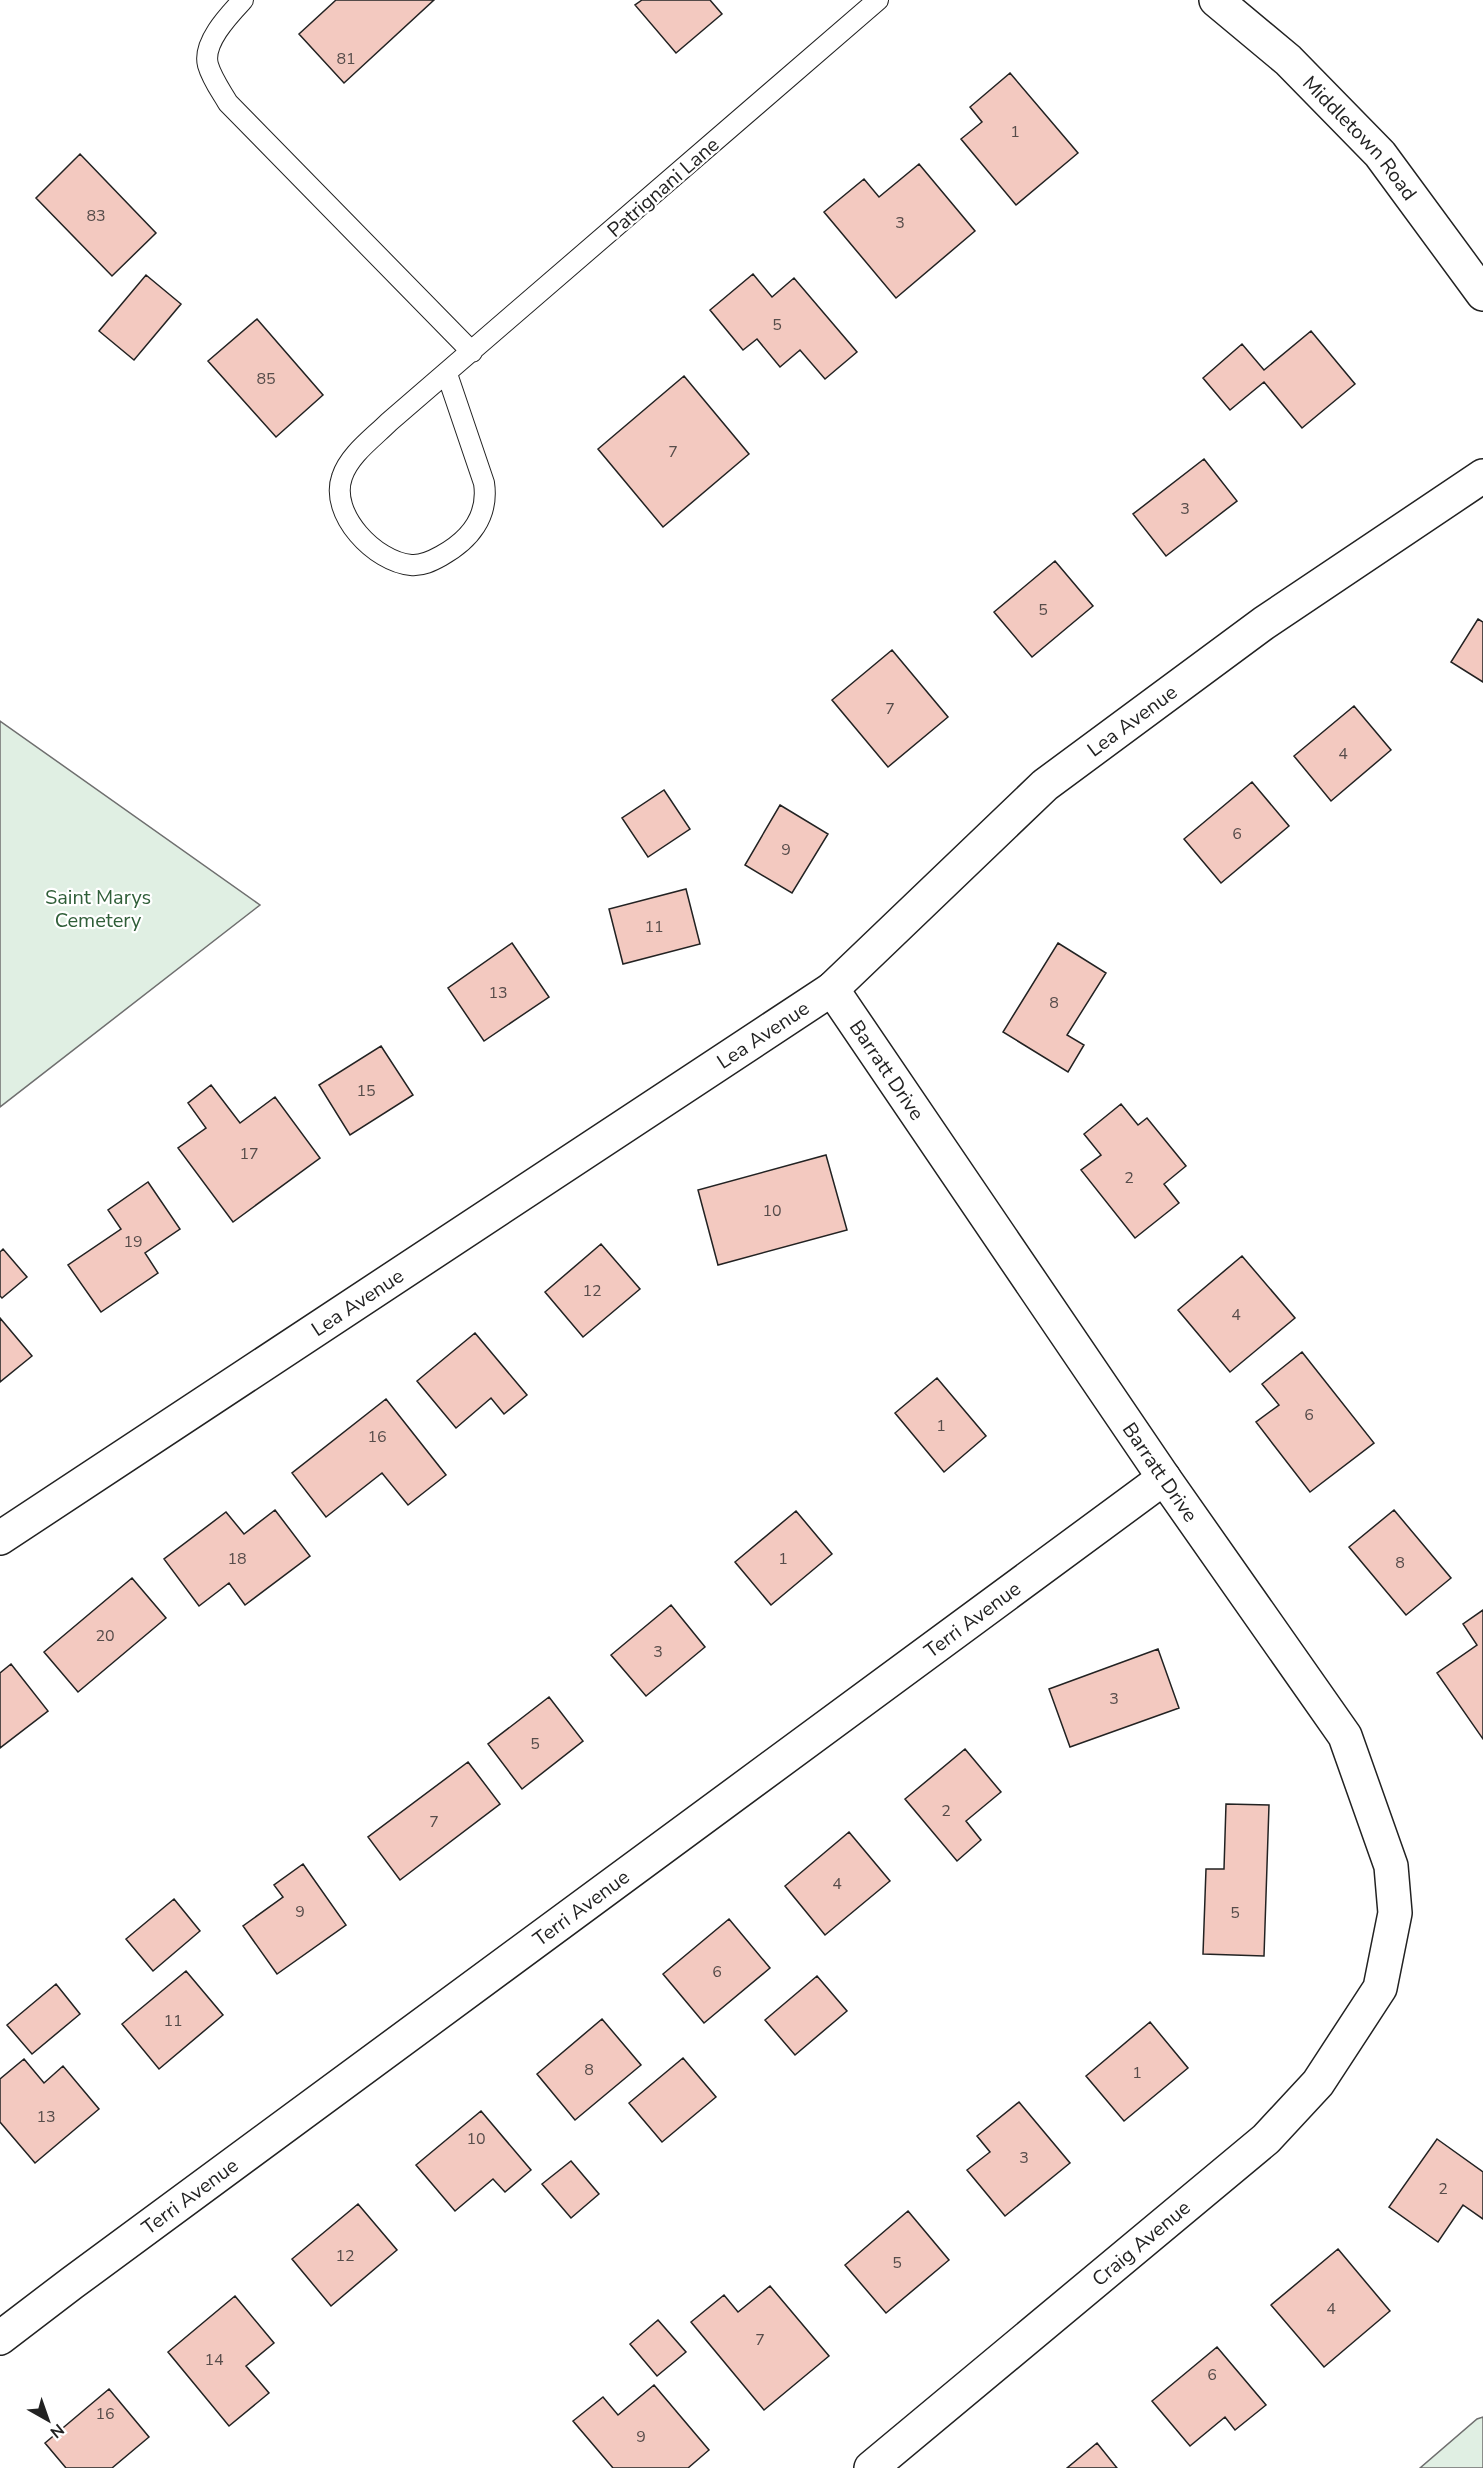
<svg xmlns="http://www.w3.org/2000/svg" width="1483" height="2468" font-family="'Nunito Sans',sans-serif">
<rect width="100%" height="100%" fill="#fff"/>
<path fill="#e0efe3" stroke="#6f6f6f" stroke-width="1.5" d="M0,721L260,905L0,1107Z
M1483,2417V2468H1420L1477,2419Z"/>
<path fill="#f3c9c0" stroke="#222" stroke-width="1.5" d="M336,0H434L344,83L299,34Z
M642,0H710L722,14L676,53L635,5Z
M1010,73L1078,153L1016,205L961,139L982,122L970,107Z
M80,154L156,233L112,276L36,198Z
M919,164L975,231L896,298L824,212L864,179L879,197Z
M753,274L772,297L794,278L857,352L825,379L800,350L780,367L757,339L743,350L710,310Z
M146,275L181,304L134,360L99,331Z
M257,319L323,395L276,437L208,361Z
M1311,331L1355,384L1302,428L1264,382L1230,410L1203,378L1242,344L1264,370Z
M684,376L749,454L663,527L598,449Z
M1204,459L1237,501L1166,556L1133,514Z
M1055,561L1093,606L1032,657L994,612Z
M1478,619L1483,622V682L1451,662Z
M892,650L948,717L888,767L832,700Z
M1354,706L1391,750L1331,801L1294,756Z
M1252,782L1289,826L1221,883L1184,839Z
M664,790L690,829L648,857L622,818Z
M780,805L828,834L792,893L745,865Z
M686,889L700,944L623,964L609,909Z
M512,943L549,997L484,1041L448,988Z
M1058,943L1106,973L1067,1035L1084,1045L1068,1072L1003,1032Z
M381,1046L413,1095L350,1135L319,1085Z
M211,1085L240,1123L275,1097L320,1158L233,1222L178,1148L206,1128L188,1103Z
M1121,1104L1138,1125L1147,1118L1186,1166L1164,1184L1179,1203L1135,1238L1081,1170L1101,1155L1084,1134Z
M826,1155L847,1230L718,1265L698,1190Z
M148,1182L180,1229L145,1253L158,1273L101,1312L68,1265L121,1229L108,1210Z
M601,1244L640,1289L583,1337L545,1292Z
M3,1249L27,1277L2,1298L0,1296V1252Z
M1242,1256L1295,1318L1230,1372L1178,1310Z
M0,1318L32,1356L0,1382Z
M475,1333L527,1395L504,1414L491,1398L456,1428L417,1381Z
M1302,1352L1374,1443L1310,1492L1256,1422L1279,1405L1262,1384Z
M937,1378L986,1436L944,1472L895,1413Z
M386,1399L446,1475L408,1505L382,1473L326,1517L292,1473Z
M275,1510L310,1556L245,1605L229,1583L199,1606L164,1559L226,1512L244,1534Z
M1394,1510L1451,1578L1406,1615L1349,1547Z
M796,1511L832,1554L771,1605L735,1562Z
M132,1578L166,1618L78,1692L44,1652Z
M671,1605L705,1647L646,1696L611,1655Z
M1483,1610V1739L1437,1673L1477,1645L1463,1624Z
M1158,1649L1179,1708L1070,1747L1049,1689Z
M11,1664L48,1711L0,1748V1673Z
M549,1697L583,1741L522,1789L488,1744Z
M965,1749L1001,1792L966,1821L981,1840L957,1861L905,1799Z
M468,1762L500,1804L400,1880L368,1837Z
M1226,1804L1269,1805L1264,1956L1203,1954L1206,1869H1224Z
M849,1832L890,1881L825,1935L785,1886Z
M303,1864L346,1925L277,1974L243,1926L283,1897L274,1885Z
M174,1899L200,1931L153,1971L126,1939Z
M729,1919L770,1968L704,2023L663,1974Z
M186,1971L223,2015L159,2069L122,2024Z
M817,1976L847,2011L795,2055L765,2020Z
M56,1984L80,2014L32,2054L7,2025Z
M602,2019L641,2065L575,2120L537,2074Z
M1150,2022L1188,2068L1124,2121L1086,2076Z
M683,2058L716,2097L662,2142L629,2103Z
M24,2059L44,2083L63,2066L99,2109L35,2163L0,2122V2079Z
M1019,2102L1070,2163L1005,2216L967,2170L990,2152L977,2136Z
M481,2111L531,2170L505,2192L493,2179L455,2211L416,2165Z
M1437,2139L1483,2172V2219L1463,2205L1438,2242L1389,2207Z
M571,2161L599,2194L571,2218L542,2184Z
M358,2204L397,2250L331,2306L292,2259Z
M908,2211L949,2260L886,2313L845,2265Z
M1338,2249L1390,2311L1324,2367L1271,2305Z
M770,2286L829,2356L764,2410L691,2322L724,2295L738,2312Z
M235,2296L274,2343L246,2366L269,2393L229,2426L168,2352Z
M658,2320L686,2352L657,2376L630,2344Z
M1217,2347L1266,2405L1235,2430L1225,2417L1190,2446L1152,2401Z
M654,2385L709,2450L688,2468H613L573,2421L603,2397L618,2415Z
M109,2389L149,2437L112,2468H66L45,2443Z
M1097,2443L1117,2468H1067Z"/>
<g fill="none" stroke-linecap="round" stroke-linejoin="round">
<g stroke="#222" stroke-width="22">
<path id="lane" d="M243,0C229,15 202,43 208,65C212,79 221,91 228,103L472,352
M447,374L484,483C489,516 470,540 441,556C432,561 422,566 411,565C375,562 329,514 342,477C349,455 373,438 389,422L878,0"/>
</g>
<g stroke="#222" stroke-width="36">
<g id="street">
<path id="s1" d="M832,989L1164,1478L1345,1736L1391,1866L1395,1913L1380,1988L1318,2083L1266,2139L871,2468"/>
<path id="s2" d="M0,1538L832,989L1045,785L1264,623L1483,476"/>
<path id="s3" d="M0,2338L72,2283L1164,1478"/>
</g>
</g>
<g stroke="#222" stroke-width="36">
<g id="secondary">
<path id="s4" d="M1216,0L1288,60L1380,154L1483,294"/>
</g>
</g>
<use href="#lane" stroke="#fff" stroke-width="20"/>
<use href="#street" stroke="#fff" stroke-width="33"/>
<use href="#secondary" stroke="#fff" stroke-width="33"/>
</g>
<g text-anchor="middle" stroke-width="4.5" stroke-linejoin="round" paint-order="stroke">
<g font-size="16" fill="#564c4a">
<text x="346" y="64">81</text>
<text x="1015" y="137">1</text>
<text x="96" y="221">83</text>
<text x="900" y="228">3</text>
<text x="777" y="330">5</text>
<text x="266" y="384">85</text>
<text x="673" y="457">7</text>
<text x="1185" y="514">3</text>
<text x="1043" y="615">5</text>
<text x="890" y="714">7</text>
<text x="1343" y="759">4</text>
<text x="1237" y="839">6</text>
<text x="786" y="855">9</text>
<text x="654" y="932">11</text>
<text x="498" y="998">13</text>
<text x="1054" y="1008">8</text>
<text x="366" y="1096">15</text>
<text x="249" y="1159">17</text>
<text x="1129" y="1183">2</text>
<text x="772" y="1216">10</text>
<text x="133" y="1247">19</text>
<text x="592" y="1296">12</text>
<text x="1236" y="1320">4</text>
<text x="1309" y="1420">6</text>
<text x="941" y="1431">1</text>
<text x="377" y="1442">16</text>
<text x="237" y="1564">18</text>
<text x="783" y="1564">1</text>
<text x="1400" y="1568">8</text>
<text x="105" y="1641">20</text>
<text x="658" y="1657">3</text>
<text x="1114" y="1704">3</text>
<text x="535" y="1749">5</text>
<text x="946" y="1816">2</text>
<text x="434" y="1827">7</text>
<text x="837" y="1889">4</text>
<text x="300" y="1917">9</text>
<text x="1235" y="1918">5</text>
<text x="717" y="1977">6</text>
<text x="173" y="2026">11</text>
<text x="589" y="2075">8</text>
<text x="1137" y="2078">1</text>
<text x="46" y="2122">13</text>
<text x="476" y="2144">10</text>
<text x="1024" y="2163">3</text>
<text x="1443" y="2194">2</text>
<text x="345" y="2261">12</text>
<text x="897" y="2268">5</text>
<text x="1331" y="2314">4</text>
<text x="760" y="2345">7</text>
<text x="214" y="2365">14</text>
<text x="1212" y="2380">6</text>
<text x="105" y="2419">16</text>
<text x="641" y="2442">9</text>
</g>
<g font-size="20" fill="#222" stroke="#fff">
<text dy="7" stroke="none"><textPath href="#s4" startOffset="200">Middletown Road</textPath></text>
<text transform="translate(663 187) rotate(-41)" y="7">Patrignani Lane</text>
<text dy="7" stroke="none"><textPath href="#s2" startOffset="1400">Lea Avenue</textPath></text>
<text dy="7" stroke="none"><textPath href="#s2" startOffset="914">Lea Avenue</textPath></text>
<text dy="7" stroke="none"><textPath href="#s1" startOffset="98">Barratt Drive</textPath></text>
<text dy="7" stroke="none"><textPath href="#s2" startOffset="428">Lea Avenue</textPath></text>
<text dy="7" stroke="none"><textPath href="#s1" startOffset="584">Barratt Drive</textPath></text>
<text dy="7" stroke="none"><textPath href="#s3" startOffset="1209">Terri Avenue</textPath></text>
<text dy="7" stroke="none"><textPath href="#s3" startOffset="723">Terri Avenue</textPath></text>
<text dy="7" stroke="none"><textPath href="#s3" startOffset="237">Terri Avenue</textPath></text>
<text transform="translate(1141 2243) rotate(-40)" y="7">Craig Avenue</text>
</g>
<g font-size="20" fill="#2f5e38" stroke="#fff">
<text x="98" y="904">Saint Marys<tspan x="98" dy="23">Cemetery</tspan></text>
</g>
</g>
<g transform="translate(48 2420) rotate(140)" stroke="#ffffff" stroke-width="4.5" paint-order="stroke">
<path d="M0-4.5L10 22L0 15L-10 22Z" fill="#222222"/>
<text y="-9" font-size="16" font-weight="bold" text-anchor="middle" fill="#222222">N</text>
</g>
</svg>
